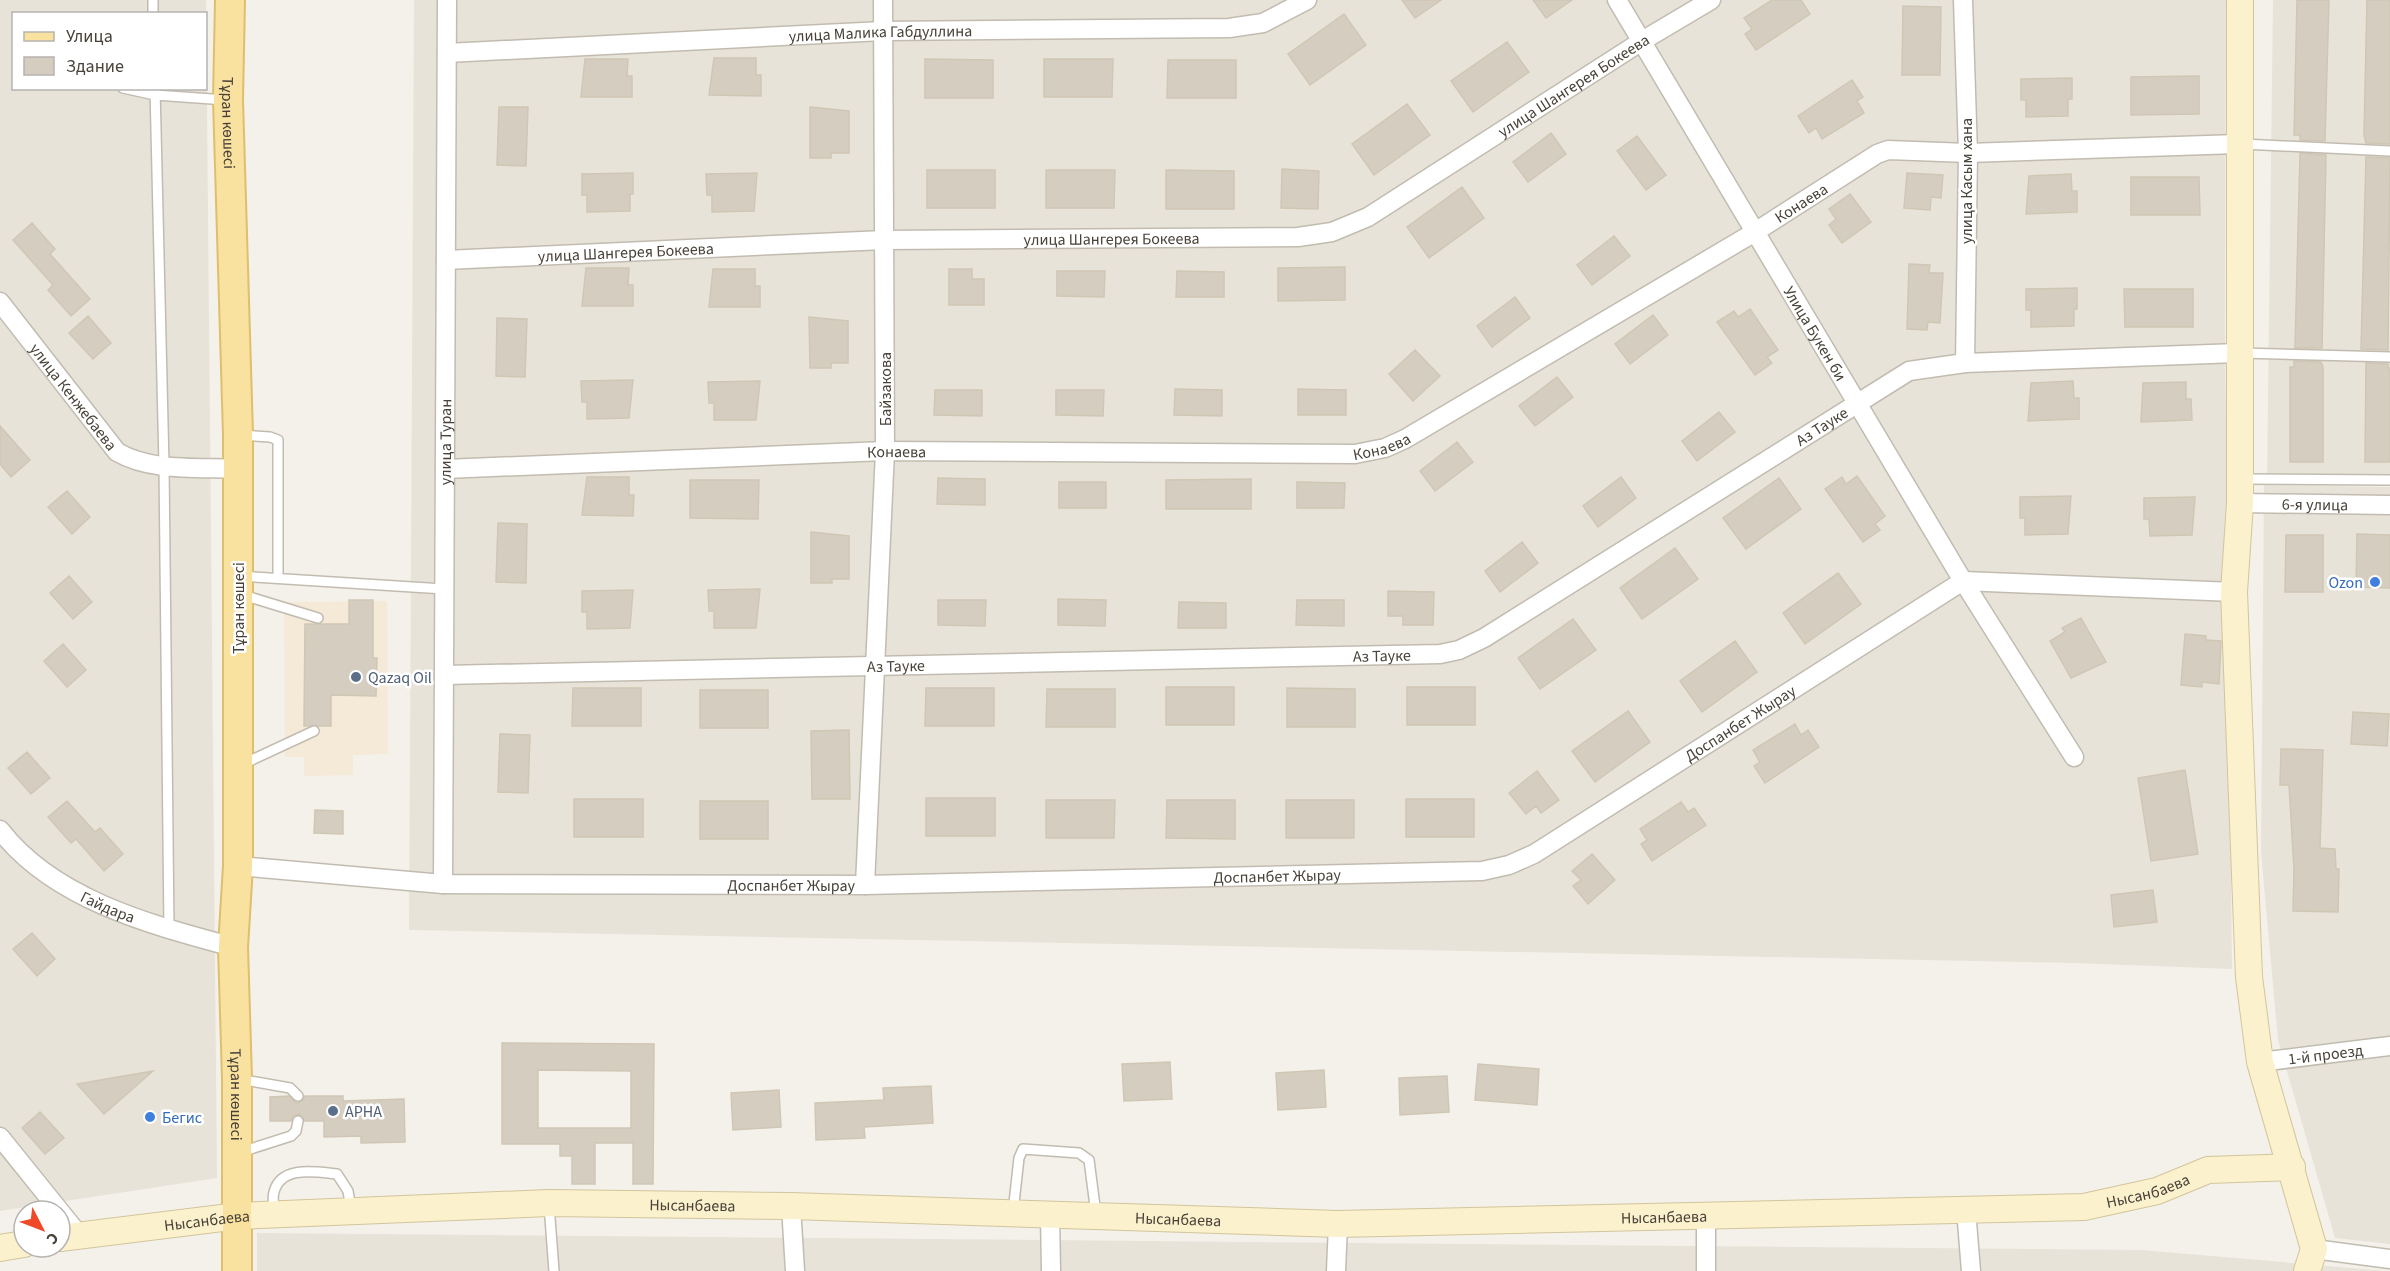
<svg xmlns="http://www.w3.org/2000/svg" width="2390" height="1271" font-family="'Source Sans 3',sans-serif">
<rect width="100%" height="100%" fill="#f4f1ea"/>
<path fill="#e8e3d9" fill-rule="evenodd" d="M0,0H206L217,1178L0,1211ZM14,14H206V88H14Z
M414,0H2226L2225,327L2232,969L2075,963L409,930Z
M2273,0H2390V482L2267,480Z
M2264,485L2390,487V1244L2335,1238L2278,1040L2261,852Z
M257,1233L2142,1250L2386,1271H257Z"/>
<path fill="#f5e9d7" d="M387,601L388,754L353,755V775L304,776V757H285L284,602Z"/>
<path fill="#d5cec0" stroke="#d0c6b4" stroke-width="1.5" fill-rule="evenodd" d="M1402,0H1441L1415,18Z
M1533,0H1572L1546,18Z
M1772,0H1801L1810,14L1756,50L1745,34L1752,29L1744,18Z
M2297,0H2329L2325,141L2300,140V135H2294Z
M2367,0H2390V144L2366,143L2364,135Z
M1903,6L1941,7L1940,75H1902Z
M1344,14L1366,45L1310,85L1288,54Z
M1507,42L1529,72L1473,112L1451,81Z
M714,58H756V75H761V96L709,95Z
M585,59H628L627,76H632V97H581Z
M925,59L993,60V98H925Z
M1044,59H1113L1112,97H1044Z
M1168,60H1236V98H1167Z
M2199,76V114L2131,115V77Z
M2072,78V99H2068V116L2026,117V100H2021V79Z
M1852,80L1863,97L1857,101L1864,113L1822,139L1816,128L1809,133L1798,116Z
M1407,104L1430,135L1374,175L1352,144Z
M499,107H528L526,166L497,165Z
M810,107L849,111V153H831V158H810Z
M1551,133L1566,154L1528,182L1513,162Z
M1637,136L1666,175L1646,190L1617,151Z
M2300,153L2326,155L2322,348H2295Z
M2366,157L2390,158L2388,350L2361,349Z
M1282,169L1319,171L1318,209L1281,208Z
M927,170H995V208H927Z
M1046,170H1115L1114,208H1046Z
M1166,170L1234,171V209H1166Z
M633,173V194H630V211L587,212V195H582V174Z
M757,173L754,211L712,212V195H707L706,174Z
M1907,173L1943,175L1941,198L1931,197L1930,210L1904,208Z
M2071,174L2072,191H2077V212L2026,214L2029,176Z
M2131,177H2199L2200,215H2131Z
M1462,187L1484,218L1429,258L1407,227Z
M1850,194L1871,222L1842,243L1829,225L1836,219L1829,209Z
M32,223L55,249L50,254L90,299L71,316L48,290L53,285L13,240Z
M1614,236L1630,256L1592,285L1577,265Z
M1909,264L1930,265L1929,273H1943L1940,323L1928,322L1927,330L1907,329Z
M1345,267V300L1278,301V268Z
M586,268H629L628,285H633V306H582Z
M713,269H755V286H760V307H709Z
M949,269H972V279H984V305H949Z
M1057,271H1105L1104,297L1057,296Z
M1177,271L1224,272V297H1176Z
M2077,288V309H2074V326L2031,327V310H2026V289Z
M2124,289H2193V327H2125Z
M1515,297L1530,318L1492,347L1477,326Z
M1750,309L1778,350L1767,357L1772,363L1755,375L1717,322L1734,311L1738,317Z
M1653,315L1668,335L1630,364L1615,344Z
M88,316L111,343L93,359L69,333Z
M809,317L848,321V363H831V368H810Z
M497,318L527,319L525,377L496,376Z
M1415,350L1440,376L1413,401L1389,374Z
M2294,361L2321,362L2323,367V462H2290V367H2294Z
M2366,363L2388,364V368H2390V462H2365Z
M1557,377L1573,397L1535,426L1519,406Z
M633,380L629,418L587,419V402H582L581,381Z
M760,381L756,420H714V403H709L708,382Z
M2073,381L2074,398H2079V419L2028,421L2031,383Z
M2186,382V399H2191L2192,420L2141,422L2143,383Z
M1175,389L1222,390V416L1174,415Z
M1298,389L1346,390V415H1298Z
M935,390H982V416L934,415Z
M1056,390H1104L1103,416L1056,415Z
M1719,412L1735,432L1697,461L1682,441Z
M0,426L30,460L11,477L0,464Z
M1457,442L1473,462L1435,491L1420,471Z
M1857,476L1885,516L1875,524L1880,530L1863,542L1825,489L1842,477L1846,484Z
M587,477H629V495H634L633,516L582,515Z
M1621,477L1636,498L1598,527L1583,506Z
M938,478L985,479V505L937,504Z
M1779,478L1801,509L1746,549L1723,518Z
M1251,479V509H1166V480Z
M690,480H759L758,519L690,518Z
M1059,482H1106V508H1059Z
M1297,482L1345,483L1344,508H1297Z
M67,491L90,517L72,534L48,507Z
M2071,496L2068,534L2025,535V518H2020V497Z
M2195,497L2192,535L2150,536L2149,519H2144V498Z
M498,523L527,524L526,583L496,582Z
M811,532L849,536V579H832V583H811Z
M2357,534L2390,535V588L2356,587Z
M2286,535H2323V592H2285Z
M1522,542L1538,563L1500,592L1485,571Z
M1675,548L1698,579L1642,619L1620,588Z
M1838,573L1861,604L1805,644L1783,613Z
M69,576L92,602L73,619L50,593Z
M760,589L756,628H714V611H709L708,590Z
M633,590L630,628L587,629V612H582V591Z
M1388,591L1434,592L1433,625H1403V616H1388Z
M1058,599L1106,600L1105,626L1058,625Z
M349,600H373V658H377L376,696L331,695V726H304L305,624H349Z
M938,600H986L985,626L938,625Z
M1297,600H1344V626L1296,625Z
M1179,602L1226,603V628H1178Z
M2081,618L2106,662L2071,678L2050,641L2065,632L2062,628Z
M1573,619L1596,650L1540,689L1518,658Z
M2185,634L2206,636V640L2221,641L2219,684L2202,682V687L2181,685Z
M1735,641L1757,672L1702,712L1680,681Z
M63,644L86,670L67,687L44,661Z
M1166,687H1234V725H1166Z
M1407,687H1475V725H1407Z
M573,688H641V726H572Z
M926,688H994V726H925Z
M1287,688L1355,689V727H1287Z
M1047,689H1115V727H1046Z
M700,690H768V728H700Z
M1628,711L1650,742L1595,782L1572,751Z
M2353,712L2389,714L2387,746L2351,744Z
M1795,724L1801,735L1808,730L1819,747L1765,783L1754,766L1760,762L1753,750Z
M849,730L850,799H812L811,731Z
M500,734L530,735L528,793L498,792Z
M2281,749L2323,750L2320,848L2335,849L2336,869H2339L2338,912L2293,911L2294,870L2289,785H2280Z
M27,752L50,778L31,794L8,768Z
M2185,770L2198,854L2151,861L2138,778Z
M1537,771L1559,800L1541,813L1536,806L1526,814L1509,793Z
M926,798H995V836H926Z
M574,799H643V837H574Z
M1406,799H1474V837H1406Z
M1046,800H1115L1114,838H1046Z
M1167,800H1235V839L1166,838Z
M1286,800H1354V838H1286Z
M67,801L95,832L100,828L123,854L104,871L76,839L71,843L48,817Z
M700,801H768V839H700Z
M1681,802L1688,812L1694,808L1706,825L1652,861L1641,844L1647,840L1640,829Z
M315,810L343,811V834L314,833Z
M1592,854L1615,880L1588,904L1573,886L1581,880L1572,871Z
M2153,890L2157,922L2114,927L2111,895Z
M32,933L55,959L37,976L13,949Z
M502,1043L654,1044L653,1184H633V1143H595V1184H572V1156H560V1144H502ZM538,1070L631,1071V1128H538Z
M1170,1062L1172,1099L1124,1101L1122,1064Z
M1478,1064L1539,1069L1537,1105L1475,1100Z
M1324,1070L1326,1107L1278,1110L1276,1073Z
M153,1071L104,1114L77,1084Z
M1447,1076L1449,1112L1400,1115L1399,1078Z
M931,1086L933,1123L864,1127L865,1138L816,1140L815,1103L884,1100L883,1088Z
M779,1090L781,1127L733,1130L731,1093Z
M289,1096L297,1103L302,1101L305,1096H343V1101L404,1099L405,1142L361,1143V1136L324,1137V1121H305L299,1114L293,1116L291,1121H270V1097Z
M40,1112L64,1138L45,1154L22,1128Z"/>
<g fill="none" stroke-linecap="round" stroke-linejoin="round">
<g stroke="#c2bcb0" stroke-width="12">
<path id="lane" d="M153,0V14
M123,88L155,95L226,100
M155,88L164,465L169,930
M2243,144L2390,151
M2240,353L2390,357
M240,435L270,437L278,440V578
M2242,479L2390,480
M240,576L444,589
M243,595L318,618
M243,764L314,731
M239,1079L290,1088L298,1096
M241,1152L291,1136L296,1131L298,1121
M549,1205L554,1271
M274,1212C274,1206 272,1198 274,1192C281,1165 316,1172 337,1174L348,1191L351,1209
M1013,1212L1019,1158L1023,1149L1079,1153L1089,1160L1096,1214"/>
</g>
<g stroke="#c2bcb0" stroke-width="21">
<g id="street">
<path id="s1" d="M1617,0L1963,581L2074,757"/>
<path d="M1963,0L1968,153L1965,363"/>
<path id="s2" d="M447,53L883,31L1229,28L1263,23L1307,0"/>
<path id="s3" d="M446,260L884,240L1298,237L1332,232L1368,217L1642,41L1711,0"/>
<path id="s4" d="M0,302L117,452C152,472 198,467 237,469"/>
<path id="s5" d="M445,469L885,451L1355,454L1385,448L1405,439L1755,232L1877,154L1888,150L1968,153L2238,144"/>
<path id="s6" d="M2240,503L2390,505"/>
<path id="s7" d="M444,675L1440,654L1459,650L1484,638L1909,371L1965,363L2238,353"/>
<path id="s8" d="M0,830C54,900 152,925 233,947"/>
<path id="s9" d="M238,866L443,884L865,885L1482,871L1509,865L1534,854L1963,581L2234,592"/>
<path id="s10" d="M443,884L447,0"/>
<path d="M865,885L885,451L883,0"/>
<path id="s11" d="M2260,1062L2390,1046"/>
<path d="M0,1137L79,1235"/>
<path d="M791,1206L795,1271"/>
<path d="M1966,1210L1971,1271"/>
<path d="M1050,1214L1051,1271"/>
<path d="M2314,1249L2390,1259"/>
<path d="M1336,1271L1338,1224"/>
<path d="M1706,1271V1216"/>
</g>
</g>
<g stroke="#d2c59c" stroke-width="28">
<g id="secondary">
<path d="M2240,0V503L2234,592L2249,977L2260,1062L2314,1249L2307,1271"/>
<path id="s12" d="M60,1238L238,1216L549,1203L791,1206L1338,1224L2084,1207L2157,1191L2208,1170L2292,1167"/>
<path d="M0,1248L24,1244"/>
</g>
</g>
<g stroke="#debf6e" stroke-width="32">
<g id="primary">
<path id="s13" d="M230,0L228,100L238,435V866L233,947L237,1079V1271"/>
</g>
</g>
<use href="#lane" stroke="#fff" stroke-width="9"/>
<use href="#street" stroke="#fff" stroke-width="18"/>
<use href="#secondary" stroke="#fcf1cd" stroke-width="26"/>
<use href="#primary" stroke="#f9e19f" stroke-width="28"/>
</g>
<g fill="#3f7fe0" stroke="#fff" stroke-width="2">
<circle cx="2375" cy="582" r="6"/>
<circle cx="150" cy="1117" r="6"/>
</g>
<g fill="#5c6f8a" stroke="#fff" stroke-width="2">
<circle cx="356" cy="677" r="6"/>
<circle cx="333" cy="1111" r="6"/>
</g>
<g text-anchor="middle" stroke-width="5" stroke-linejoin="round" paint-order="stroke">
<g font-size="16" fill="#484239" stroke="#fff">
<text dy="6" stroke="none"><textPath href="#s2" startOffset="434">улица Малика Габдуллина</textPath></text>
<text dy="6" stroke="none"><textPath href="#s3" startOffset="1170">улица Шангерея Бокеева</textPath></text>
<text dy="6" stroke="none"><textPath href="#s13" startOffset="123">Тұран көшесі</textPath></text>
<text transform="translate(1966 181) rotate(-90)" y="6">улица Касым хана</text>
<text dy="6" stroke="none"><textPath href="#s5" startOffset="1424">Конаева</textPath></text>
<text dy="6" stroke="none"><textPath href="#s3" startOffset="666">улица Шангерея Бокеева</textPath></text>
<text dy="6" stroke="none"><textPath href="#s3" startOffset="180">улица Шангерея Бокеева</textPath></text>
<text dy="6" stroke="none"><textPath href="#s1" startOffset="388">Улица Букен би</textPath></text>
<text transform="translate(885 389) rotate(-90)" y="6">Байзакова</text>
<text dy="6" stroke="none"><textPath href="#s4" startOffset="120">улица Кенжебаева</textPath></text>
<text dy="6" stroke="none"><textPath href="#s7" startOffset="1442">Аз Тауке</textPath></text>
<text dy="6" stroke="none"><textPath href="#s10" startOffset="442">улица Туран</textPath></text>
<text dy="6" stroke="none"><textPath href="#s5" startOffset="938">Конаева</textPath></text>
<text dy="6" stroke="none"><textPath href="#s5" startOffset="452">Конаева</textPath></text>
<text dy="6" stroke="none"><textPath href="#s6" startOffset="75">6-я улица</textPath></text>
<text transform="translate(238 608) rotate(-90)" y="6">Тұран көшесі</text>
<text dy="6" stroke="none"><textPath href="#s7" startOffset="938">Аз Тауке</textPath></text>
<text dy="6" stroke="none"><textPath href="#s7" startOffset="452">Аз Тауке</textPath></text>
<text dy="6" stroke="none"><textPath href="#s9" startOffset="1544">Доспанбет Жырау</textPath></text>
<text dy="6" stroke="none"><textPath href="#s9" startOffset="1040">Доспанбет Жырау</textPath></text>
<text dy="6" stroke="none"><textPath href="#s9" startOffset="554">Доспанбет Жырау</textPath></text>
<text dy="6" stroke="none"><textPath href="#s8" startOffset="134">Гайдара</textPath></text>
<text dy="6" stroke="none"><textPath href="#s11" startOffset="66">1-й проезд</textPath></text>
<text dy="6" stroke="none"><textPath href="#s13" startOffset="1095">Тұран көшесі</textPath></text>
<text dy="6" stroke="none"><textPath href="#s12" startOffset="2092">Нысанбаева</textPath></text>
<text dy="6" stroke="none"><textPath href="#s12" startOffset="634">Нысанбаева</textPath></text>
<text dy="6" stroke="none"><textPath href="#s12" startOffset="1606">Нысанбаева</textPath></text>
<text dy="6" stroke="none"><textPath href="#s12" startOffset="1120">Нысанбаева</textPath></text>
<text dy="6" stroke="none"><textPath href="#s12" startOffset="148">Нысанбаева</textPath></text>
</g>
<g font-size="16" fill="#366cbe" stroke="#fff" text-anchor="end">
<text x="2363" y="588">Ozon</text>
<text x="162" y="1123" text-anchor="start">Бегис</text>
</g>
<g font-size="16" fill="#4e5e75" stroke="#fff" text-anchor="start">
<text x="368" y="683">Qazaq Oil</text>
<text x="345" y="1117">АРНА</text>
</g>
</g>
<rect x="12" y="12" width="195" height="78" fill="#ffffff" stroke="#b6b3b0" stroke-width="1.5"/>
<rect x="24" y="32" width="30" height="9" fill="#f9e19f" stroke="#b6b3b0" stroke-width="1.5"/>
<text x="66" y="42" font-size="18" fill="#484239">Улица</text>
<rect x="24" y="57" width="30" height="18" fill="#d5cec0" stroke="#b6b3b0" stroke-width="1.5"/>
<text x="66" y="72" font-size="18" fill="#484239">Здание</text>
<g transform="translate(42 1229) rotate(132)"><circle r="28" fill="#ffffff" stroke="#b6b3b0" stroke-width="1.5"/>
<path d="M0-4.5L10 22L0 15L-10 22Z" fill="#ef4927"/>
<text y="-9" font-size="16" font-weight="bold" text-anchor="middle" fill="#484239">С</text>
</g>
</svg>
